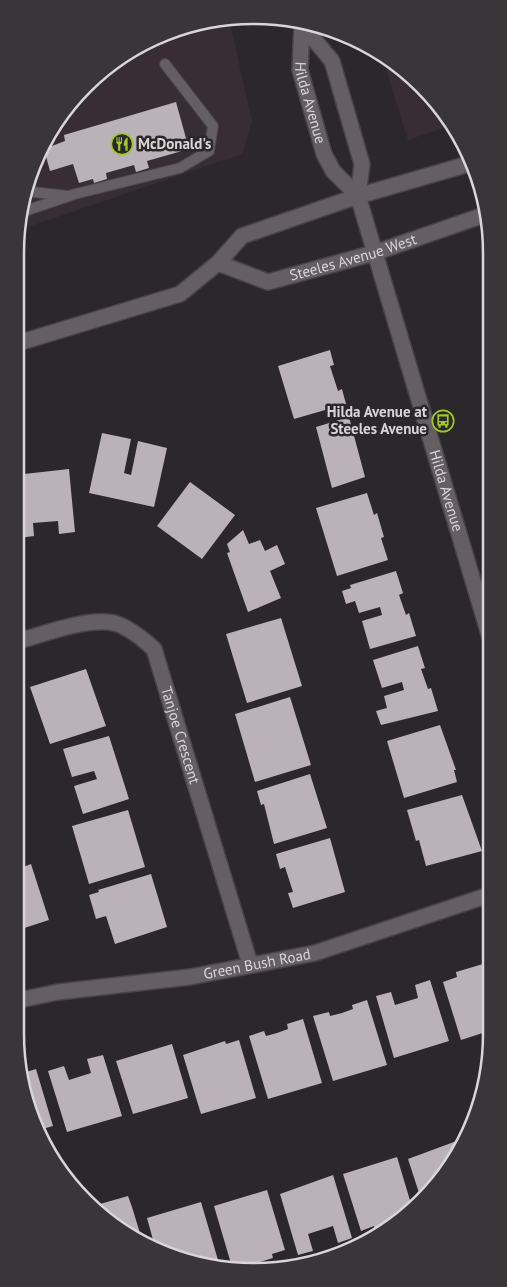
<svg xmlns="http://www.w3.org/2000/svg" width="507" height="1287" font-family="'PT Sans',sans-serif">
<rect width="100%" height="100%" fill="#2c272b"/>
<path fill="#382d35" d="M229,18L252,122L242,154L19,230L28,177L74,96L148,40Z
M381,53L433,96L452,125L408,140Z"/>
<path fill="#bab2b8" d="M176,102L189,149L147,161L149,168L136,172L134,165L106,173L107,179L94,183L93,179L79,183L73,164L50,171L44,149L65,141L64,135Z
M330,350L334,365L330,366L338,391L342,389L346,404L294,419L278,366Z
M349,417L365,477L332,488L316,427Z
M102,433L131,439L124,473L131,475L138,441L167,448L154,507L89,493Z
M69,469L75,532L59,534L58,521L33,523L34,536L19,538L15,475Z
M190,482L235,515L202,559L157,526Z
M367,493L374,515L377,513L384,537L381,538L388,560L337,576L316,508Z
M243,530L249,544L260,540L265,551L277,545L285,564L270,571L281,598L248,612L227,553L230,552L227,544Z
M396,571L403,593L399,595L406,615L409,613L416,636L370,649L362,621L382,615L380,607L359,613L355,601L346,604L342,591L351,588L350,585Z
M281,618L302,686L247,703L226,634Z
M418,646L425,668L421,669L428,689L431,688L438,711L381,725L376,711L387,708L384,696L404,690L402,682L382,688L373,660Z
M86,669L106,726L50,744L30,687Z
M290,697L311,765L255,782L235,714Z
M440,725L456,770H454L457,782L404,798L387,741Z
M109,736L129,799L83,814L74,786L97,779L94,771L72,777L63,749Z
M310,774L327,828L274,844L264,804L261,805L257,791Z
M462,795L482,851L426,866L419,840L416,841L407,810Z
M128,810L145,867L89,884L72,826Z
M330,838L345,892L293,908L288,893L293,892L285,867L280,869L276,854Z
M31,864L49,920L15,931V870Z
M151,874L167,927L115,944L106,916L96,919L89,895L99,892L98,890Z
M483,964L485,969L492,967V1030L461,1040L443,982L457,977L456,972Z
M430,980L449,1041L394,1058L376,996L391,992L395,1005L408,1001L418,998L415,985Z
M367,1000L387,1065L333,1081L313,1016L329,1012L330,1016L342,1013L353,1009L352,1005Z
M303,1019L322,1083L268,1099L249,1036L264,1031L266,1036L277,1033L288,1029L287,1024Z
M239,1040L256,1098L201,1114L183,1055L225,1041L226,1044Z
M172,1044L188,1098L133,1114L116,1061Z
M103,1055L122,1116L67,1132L48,1071L64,1066L69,1080L91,1073L87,1059Z
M22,1069L23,1073L36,1069L53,1126L39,1130L28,1110Z
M462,1139L443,1179L421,1199L408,1159Z
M397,1157L412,1207L393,1225L375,1231L374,1226L361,1231L343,1174Z
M333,1175L352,1238L338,1243L333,1226L308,1234L313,1251L298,1255L280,1194Z
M267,1190L285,1250L272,1254L273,1258L246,1266L245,1263L232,1267L214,1206Z
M128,1196L132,1207L143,1243L135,1240L93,1206Z
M201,1202L218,1260L205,1264L155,1247L147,1218Z"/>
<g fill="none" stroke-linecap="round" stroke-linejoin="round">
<g stroke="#484347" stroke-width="12">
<path id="service" d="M25,194L33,192L68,196
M22,212L75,194L180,168L209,151L213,126L165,64"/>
</g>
<g stroke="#484347" stroke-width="18">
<g id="minor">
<path id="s1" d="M15,642C42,635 79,620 107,622C123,622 143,639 154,649L250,964"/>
<path id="s2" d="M15,1001L58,992L190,977L315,953L492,894"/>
</g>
</g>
<g stroke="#484347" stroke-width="18">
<g id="tertiary">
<path id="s3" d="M302,24L300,70L324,154L333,171L358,196"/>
<path id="s4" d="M302,25L332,61L362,164L358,196L491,641"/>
</g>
</g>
<g stroke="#484347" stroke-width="18">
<g id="secondary">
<path id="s5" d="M218,263L268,282L374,253L487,214"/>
<path d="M15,344L180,294L218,263L242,236L358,196L472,163"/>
</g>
</g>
<use href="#service" stroke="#655e63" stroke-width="10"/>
<use href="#minor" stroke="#655e63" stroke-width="15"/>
<use href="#tertiary" stroke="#655e63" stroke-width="15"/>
<use href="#secondary" stroke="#655e63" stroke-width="15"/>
</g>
<defs>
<g id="restaurant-ring" transform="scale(1.125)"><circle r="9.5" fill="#2c272b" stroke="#a0c92b" stroke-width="1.5"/><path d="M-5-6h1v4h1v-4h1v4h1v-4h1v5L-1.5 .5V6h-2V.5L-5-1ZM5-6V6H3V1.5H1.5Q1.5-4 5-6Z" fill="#a0c92b"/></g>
<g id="bus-ring" transform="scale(1.125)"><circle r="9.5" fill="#2c272b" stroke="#a0c92b" stroke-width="1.5"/><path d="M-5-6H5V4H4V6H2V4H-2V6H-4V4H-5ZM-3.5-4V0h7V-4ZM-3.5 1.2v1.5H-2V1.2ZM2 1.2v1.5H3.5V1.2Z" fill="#a0c92b"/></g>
</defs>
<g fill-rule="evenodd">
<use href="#restaurant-ring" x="122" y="144"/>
<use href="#bus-ring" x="443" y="421"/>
</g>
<g text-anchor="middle" stroke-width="5" stroke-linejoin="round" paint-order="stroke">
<g font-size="15" fill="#d9d6d8" stroke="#2c272b">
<text dy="5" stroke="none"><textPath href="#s3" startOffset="80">Hilda Avenue</textPath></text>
<text dy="5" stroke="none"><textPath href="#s5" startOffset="142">Steeles Avenue West</textPath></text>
<text dy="5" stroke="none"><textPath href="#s4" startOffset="494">Hilda Avenue</textPath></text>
<text dy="5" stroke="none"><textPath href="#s1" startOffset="240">Tanjoe Crescent</textPath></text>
<text dy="5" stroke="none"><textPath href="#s2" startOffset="245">Green Bush Road</textPath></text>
</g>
<g font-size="15" font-weight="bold" fill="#d9d6d8" stroke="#2c272b" text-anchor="start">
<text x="138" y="149">McDonald's</text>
<text x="427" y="417" text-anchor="end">Hilda Avenue at<tspan x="427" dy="17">Steeles Avenue</tspan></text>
</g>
</g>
<path d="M0 0H507V1287H0ZM253 24H254A229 229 0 0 1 483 253V1034A229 229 0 0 1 254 1263H253A229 229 0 0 1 24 1034V253A229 229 0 0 1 253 24Z" fill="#3a3539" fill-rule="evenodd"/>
<path fill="none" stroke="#d9d6d8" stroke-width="2.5" d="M253 24H254A229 229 0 0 1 483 253V1034A229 229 0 0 1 254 1263H253A229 229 0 0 1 24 1034V253A229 229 0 0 1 253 24Z"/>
</svg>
